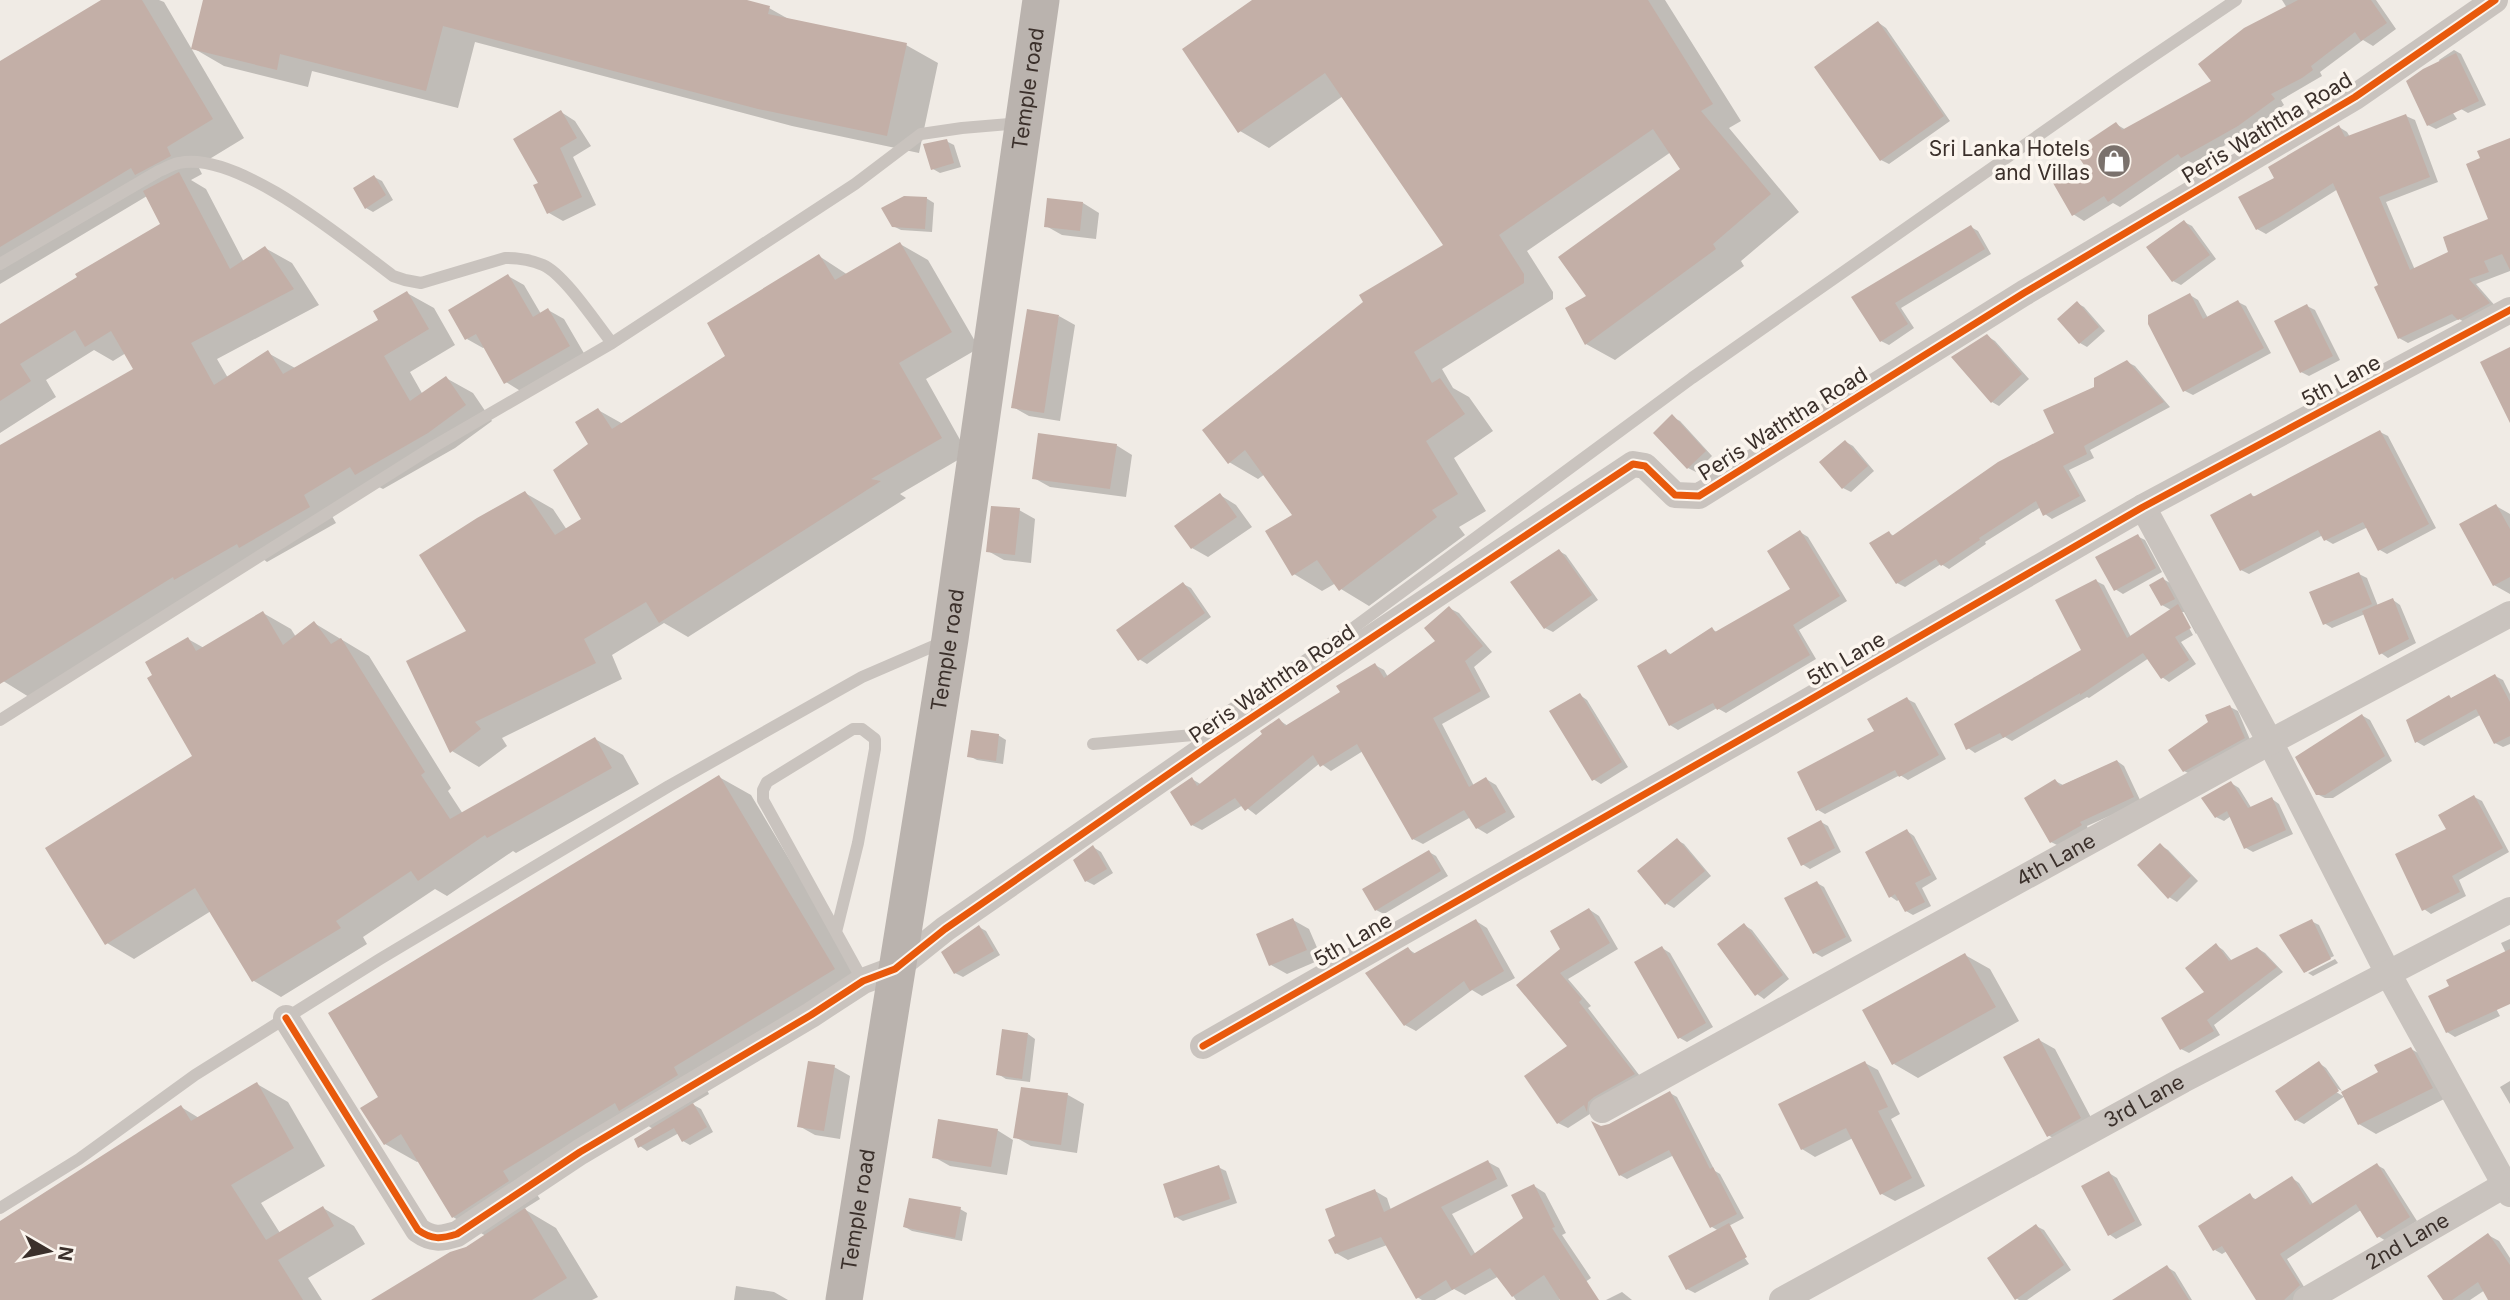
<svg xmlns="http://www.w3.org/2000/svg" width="2510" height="1300" font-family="Inter,sans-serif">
<rect width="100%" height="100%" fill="#f0ebe5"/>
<path fill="#0003" d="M105,0H159L164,2L244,138L198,166L202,174L191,180L206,189L244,262L265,248L292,263L319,305L217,359L228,378L268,353L295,368L380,320L407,293L434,308L455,345L410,372L423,395L446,378L473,393L492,421L455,448L383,489L373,484L329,511L336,523L267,562L263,559L29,697L0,679V447L136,370L126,353L113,361L94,350L46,380L56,397L0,433V331L162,224L147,196L0,284V63Z
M205,0H740L769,8L792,21L906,45L938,63L919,153L792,126L475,42L458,108L312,71L308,87L224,66L193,48Z
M1255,0H1665L1741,121L1729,128L1799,212L1741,261L1744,266L1615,360L1586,344L1589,297L1682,169L1671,152L1527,251L1553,292V299L1442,369L1453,388L1469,397L1493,431L1454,458L1486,511L1459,527L1465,535L1369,606L1341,589L1336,583L1322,591L1294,574V515L1265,474L1258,479L1229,462L1445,246L1343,96L1269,148L1240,131Z
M2282,0H2376L2396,29L2373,46L2363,40L2320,72L2322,76L2281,100L2284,105L2249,132L2193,163L2188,161L2120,207L2113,203L2084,221L2073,214L2086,165L2116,124L2126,130L2213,82L2287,8Z
M1879,23L1886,28L1950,121L1889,164L1881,160L1816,67Z
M2454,50L2461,54L2486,105L2468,113L2461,109L2439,60Z
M2428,77L2457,119L2436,129L2428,125Z
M561,112L575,121L591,146L573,157L596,205L563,221L549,213L541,183Z
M2406,116L2415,120L2438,182L2386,202L2415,270L2451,253L2491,220L2482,159L2510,139V271L2476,284L2497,308L2468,324L2459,319L2408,343L2399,338L2380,286L2338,189L2266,234L2257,229L2277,179L2339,127L2347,132L2350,137Z
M946,141L954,145L961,167L940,173L933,169Z
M374,177L382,181L393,200L373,212L366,208Z
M926,198L934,203L932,232L901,230L893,226Z
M1083,203L1099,213L1096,239L1062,235L1046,226Z
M2184,222L2192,226L2216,259L2181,285L2173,281Z
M1971,227L1978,231L1991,254L1901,308L1914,328L1889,345L1881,341L1854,297Z
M900,244L928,260L979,348L926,379L968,454L900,494L906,498L688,637L664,623L612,655L622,679L502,738L507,746L479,767L452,751L468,632L525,493L553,509L567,530L583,520L591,444L598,410L623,424L728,357L819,256L848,275Z
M508,276L524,285L541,314L548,310L564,319L585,355L522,392L506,382L485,347L483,348L467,339Z
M2190,295L2198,300L2208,318L2238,302L2246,306L2271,353L2193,395L2185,391Z
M2077,303L2084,307L2105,331L2087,347L2080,343Z
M2307,306L2315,310L2340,360L2309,376L2301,372Z
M1059,316L1075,325L1060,421L1029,416L1013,407Z
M1987,336L1995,341L2029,379L1999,406L1992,402Z
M2127,362L2135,366L2170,407L2090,450L2094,458L2069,470L2086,501L2052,519L2045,514L2041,507L1985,542L1986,544L1949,569L1941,564L1905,587L1897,583L1889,533L1894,536L2056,434Z
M1672,417L1680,421L1712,456L1696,472L1688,468L1655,433Z
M2380,432L2388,436L2436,528L2387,554L2380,550L2368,527L2333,544L2326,540L2323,535L2249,574L2241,570L2251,495L2256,497Z
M1846,442L1853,446L1874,471L1851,492L1843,488Z
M1116,445L1132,455L1126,497L1050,487L1034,478Z
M1220,495L1236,505L1252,527L1208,557L1192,548Z
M2496,506L2510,514V594L2494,585Z
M1019,510L1035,519L1031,563L1004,560L988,551Z
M1800,532L1808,537L1847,601L1799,630L1816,659L1726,713L1717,708L1678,730L1670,725L1666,651L1672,655L1712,629L1718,633L1792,589Z
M2137,536L2145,540L2162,572L2123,594L2115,589Z
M1559,551L1566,555L1598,600L1553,632L1545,628Z
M2359,574L2367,578L2378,606L2393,600L2400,605L2416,643L2388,658L2381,653L2365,614L2332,628L2324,623Z
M2163,579L2179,588L2197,633L2196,634L2184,612H2180L2193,635L2181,642L2196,664L2169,682L2162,677L2149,658L2089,698L2087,697L2012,741L2005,737L1975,753L1968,748L2083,650L2096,581L2104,585L2131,637L2171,610L2162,605Z
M1183,584L1191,588L1211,617L1147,664L1139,659Z
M1449,608L1459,613L1492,652L1474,667L1490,697L1442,724L1474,786L1486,779L1496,785L1515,817L1487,834L1477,828L1471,817L1423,844L1413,839L1363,751L1331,771L1320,763L1256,815L1243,805L1202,830L1192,825V779L1202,785L1279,720L1288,726L1342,693L1375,665L1384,670L1388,677L1438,642Z
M263,613L291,629L296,637L314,623L369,656L451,788L448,791L463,814L595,739L623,755L639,784L516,853L513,851L447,896L435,889L363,937L367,944L281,997L254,981L211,911L134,959L107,943L195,757L188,639L204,648Z
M2495,676L2503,680L2510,694V744L2503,747L2495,743L2480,715L2424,746L2417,742L2408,720Z
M1580,695L1587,700L1628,767L1601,784L1593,779Z
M1907,699L1915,703L1946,759L1908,780L1900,775L1825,814L1818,810L1877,732Z
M2230,707L2238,711L2251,742L2192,775L2184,771Z
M2363,716L2370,720L2392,761L2333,798H2325L2317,794Z
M998,735L1006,740L1003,764L977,760L969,756Z
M2117,761L2124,766L2141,802L2087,826L2088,829L2059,846L2051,842L2055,781L2063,785Z
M719,777L751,795L866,988L705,1086L709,1094L692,1104L701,1109L713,1132L690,1145L683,1141L679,1133L647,1151L640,1146L653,1129L644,1123L534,1190L540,1199L524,1209L556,1228L598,1297L592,1300H375L486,1236L453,1217L419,1161L417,1162L385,1144L381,1097Z
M2231,783L2239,788L2252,809L2272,799L2279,804L2293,834L2253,852L2246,848L2231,816L2224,821L2216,817Z
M2474,797L2482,801L2509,852L2459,880L2466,896L2431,914L2424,909L2448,829Z
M1821,822L1828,826L1841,852L1810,869L1802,864Z
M1907,831L1914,836L1937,879L1922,888L1931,906L1913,915L1906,911L1900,899L1897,901L1890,896Z
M1677,840L1684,844L1711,876L1674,908L1667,904Z
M2160,845L2168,850L2198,881L2177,902L2169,897Z
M1093,847L1101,852L1113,873L1094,885L1086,881Z
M1429,852L1436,856L1448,876L1384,914L1376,910Z
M1817,883L1824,887L1852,941L1822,957L1815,953Z
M1590,910L1599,916L1618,949L1568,979L1591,1006L1588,1008L1643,1080L1568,1128L1558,1123L1570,1046L1518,986L1562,949Z
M1293,920L1309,929L1322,959L1287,974L1271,965Z
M1476,921L1487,928L1515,978L1482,996L1472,990L1416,1031L1405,1025L1408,949L1416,954Z
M2311,921L2319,925L2334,956L2307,970V972L2306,971Z
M1744,925L1752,930L1789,979L1764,999L1757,994Z
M979,927L986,931L1000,955L963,977L955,973Z
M2510,939V986L2490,997L2500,1016L2455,1037L2447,1032L2451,986L2506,953L2501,943Z
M2216,945L2223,950L2232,961L2257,948L2265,953L2283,972L2214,1025L2220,1035L2189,1053L2181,1049L2206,993Z
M1662,948L1670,953L1713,1027L1687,1042L1680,1038Z
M1965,955L1990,969L2019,1021L1918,1078L1894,1064Z
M2335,959L2338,963L2313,976L2308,973Z
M1028,1034L1035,1039L1030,1082L1006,1079L998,1074Z
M2039,1040L2055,1049L2096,1127L2064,1145L2048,1135Z
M2411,1049L2427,1058L2448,1097L2376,1134L2359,1124L2345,1096L2304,1124L2296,1120L2319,1063L2326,1068L2342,1091L2332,1086L2331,1089L2343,1096L2380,1073Z
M1865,1063L1878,1070L1900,1114L1891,1119L1925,1186L1895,1201L1882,1194L1853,1138L1815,1157L1802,1149Z
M834,1067L850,1076L840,1139L815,1135L799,1126Z
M2510,1081V1104L2500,1087Z
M257,1084L288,1102L325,1166L261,1203L280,1233L323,1208L354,1226L365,1244L308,1278L322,1300H0V1223L181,1107L199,1118Z
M1022,1089L1068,1095L1084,1104L1077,1153L1031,1146L1015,1137Z
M1670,1093L1677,1097L1715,1171L1720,1174L1744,1218L1721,1230L1728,1234L1749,1264L1695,1293L1687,1289L1719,1231L1712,1227L1674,1155L1627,1179L1620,1175L1601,1127L1610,1126Z
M997,1130L1013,1140L1007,1175L950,1166L934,1157Z
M1488,1162L1499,1168L1508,1186L1452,1214L1476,1255L1526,1219L1534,1186L1545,1193L1566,1233L1562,1235L1591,1278L1559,1300H1516L1499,1276L1465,1295L1454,1289L1435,1300H1422L1417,1297L1387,1245L1348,1260L1336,1253L1338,1237L1375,1191L1387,1198L1391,1210Z
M2377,1165L2384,1169L2417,1221L2386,1241L2378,1236L2361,1210L2287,1259L2306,1290L2297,1300H2258L2227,1251L2222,1254L2215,1250L2250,1196L2257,1200L2292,1178L2299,1183L2313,1204Z
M1218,1167L1226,1171L1237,1203L1183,1221L1176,1217Z
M2109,1173L2117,1178L2142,1225L2116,1239L2109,1234Z
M960,1209L967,1213L962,1241L912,1231L905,1227Z
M2036,1226L2044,1230L2071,1270L2027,1300H2019L2016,1298Z
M2488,1235L2499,1241L2510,1258V1300H2490L2485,1290L2470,1300H2445Z
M2167,1267L2175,1272L2192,1300H2118Z
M736,1286L774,1292L788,1300H734Z
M1622,1292L1632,1300H1606Z"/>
<path fill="#c3afa7" d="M101,0H142L213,119L167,147L171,156L135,175L131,168L0,247V61Z
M203,0H747L770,6L768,14L907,43L887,136L758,109L443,26L426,91L280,54L277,70L191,49Z
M1252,0H1648L1713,104L1701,111L1771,194L1713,244L1716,249L1585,345L1565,308L1586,296L1558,257L1680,169L1653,129L1499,235L1524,274V283L1414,352L1432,383L1440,378L1465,414L1426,441L1458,494L1432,510L1437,517L1339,591L1317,560L1292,576L1265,531L1292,515L1245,450L1228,464L1202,430L1363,302L1359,295L1443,245L1325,73L1238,133L1182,49Z
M2298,0H2371L2387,23L2361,41L2355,32L2311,66L2313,70L2302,78L2271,94L2275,99L2238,126L2181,158L2178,154L2108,202L2104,196L2072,216L2053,183L2084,165L2074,150L2116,122L2122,130L2211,81L2198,64L2244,28Z
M1878,21L1944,116L1880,161L1814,67Z
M2456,53L2479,101L2427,126L2406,81L2423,69Z
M561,110L577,138L560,148L582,197L547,214L533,185L538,183L513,139Z
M2406,114L2430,177L2379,197L2410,270L2448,252L2443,237L2488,219L2466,164L2480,158L2477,151L2510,138V270L2502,254L2484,261L2489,272L2469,279L2490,303L2458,320L2452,314L2398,339L2374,287L2378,285L2333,183L2280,217L2256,230L2238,197L2274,178L2268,167L2339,125L2345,137Z
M947,139L954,163L931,170L923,144Z
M179,172L230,269L265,246L294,289L191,343L214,385L268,350L283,374L378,320L373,311L407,291L429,329L384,356L410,401L446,376L466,405L428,433L355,475L350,467L304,495L310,507L239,548L237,544L174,580L173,577L0,684V445L133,369L111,331L85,347L75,330L20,364L31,381L0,401V324L77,277L75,274L160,224L143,191Z
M374,175L386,195L365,209L353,188Z
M904,196L927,197L925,229L892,227L881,208Z
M1047,198L1083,202L1080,231L1044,227Z
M2184,220L2210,255L2172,282L2146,247Z
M1971,225L1985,249L1895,303L1908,324L1880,342L1851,297Z
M900,242L952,332L899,363L942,438L871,479L881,481L659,623L646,602L584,639L596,663L475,722L481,729L450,753L406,661L466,631L419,555L477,518L525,491L555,535L581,519L553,470L588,444L575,422L598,408L612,429L725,356L707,323L819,254L835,280Z
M508,274L533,317L548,308L570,346L504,384L476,334L465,340L448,310Z
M2190,293L2203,319L2238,300L2264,348L2183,392L2148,324V315Z
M2077,301L2099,327L2079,344L2057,319Z
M2307,304L2333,356L2300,373L2274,321Z
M1027,309L1059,315L1044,413L1011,408Z
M1987,334L2022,374L1991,403L1951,357Z
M2510,347V423L2480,362Z
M2127,360L2164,402L2084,446L2087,454L2063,466L2080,496L2043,516L2036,501L1979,538L1980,540L1941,566L1936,559L1896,584L1869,543L1889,531L1892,536L1998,462L2054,433L2043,410L2094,387V378Z
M1672,414L1706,451L1687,469L1653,433Z
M2380,430L2429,524L2378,551L2363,522L2324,541L2318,530L2240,571L2210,515L2251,493L2253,497Z
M1038,433L1117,444L1110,489L1032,479Z
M1845,440L1868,466L1842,489L1819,462Z
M1220,493L1237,517L1191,549L1174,526Z
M2496,504L2510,529V577L2493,586L2459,524Z
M991,506L1020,508L1015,555L986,552Z
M1800,530L1840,596L1793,625L1810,655L1717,710L1713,703L1669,726L1637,666L1666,649L1669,655L1712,627L1715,632L1790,589L1767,551Z
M2138,534L2156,568L2114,591L2095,557Z
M1559,549L1592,595L1544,629L1510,582Z
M2359,572L2372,604L2323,625L2309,592Z
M2163,577L2175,599L2161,606L2149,585Z
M2096,579L2127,638L2178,604L2191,628L2175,637L2189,660L2161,679L2143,653L2080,695V693L2003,738L2000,733L1966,750L1954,724L2081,650L2055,600Z
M1183,582L1205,613L1138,661L1116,630Z
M2393,598L2409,639L2379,655L2362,611Z
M1449,606L1483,646L1465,661L1481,691L1433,718L1469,787L1486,777L1506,812L1476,829L1464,810L1412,840L1357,744L1320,767L1313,755L1245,811L1235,798L1191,826L1170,792L1192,777L1197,786L1262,734L1260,731L1279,718L1285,726L1340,692L1336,686L1375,663L1384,678L1435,641L1424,628Z
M263,611L283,645L314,621L331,644L341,638L425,772L421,775L450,819L595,737L612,768L487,838L485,835L418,881L411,871L336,921L341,928L252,982L195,888L105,945L45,848L192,756L147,678L152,675L145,662L188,637L196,651Z
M2495,674L2510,702V736L2494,744L2476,709L2415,743L2406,720L2449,695L2451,698Z
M1580,693L1622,762L1592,781L1549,711Z
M1907,697L1939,755L1899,777L1895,770L1816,811L1797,772L1874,731L1867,719Z
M2230,705L2245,738L2183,772L2168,750L2208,722L2205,715Z
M2362,714L2385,756L2325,795H2316L2295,757Z
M971,730L999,734L996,761L967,757Z
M2117,760L2134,797L2080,822L2082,825L2050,843L2024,798L2055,779L2060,786Z
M719,775L835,969L674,1067L678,1075L619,1111L615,1103L503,1171L509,1181L452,1218L401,1134L384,1145L360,1108L378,1097L328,1013Z
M2231,781L2248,808L2272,797L2286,830L2244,849L2227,811L2215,818L2201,798Z
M2474,795L2503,848L2452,876L2460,892L2422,911L2395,854L2446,829L2438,815Z
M1821,820L1835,848L1801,866L1787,838Z
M1907,829L1931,875L1915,883L1925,902L1905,912L1895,894L1889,898L1865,852Z
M1677,838L1705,871L1665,905L1637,871Z
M2160,843L2191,876L2168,899L2137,865Z
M1093,845L1107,869L1085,882L1073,860Z
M1429,850L1441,871L1375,911L1362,889Z
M1817,881L1846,937L1813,954L1784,898Z
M1589,908L1610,943L1560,973L1582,999L1579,1002L1635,1074L1594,1097L1588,1102L1587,1112L1584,1105L1557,1124L1524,1076L1567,1046L1516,985L1560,949L1550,931Z
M1293,918L1307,950L1269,966L1256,934Z
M1476,919L1504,971L1470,991L1464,981L1404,1026L1365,973L1408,947L1413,954Z
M2312,919L2331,959L2304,973L2279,935Z
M1744,923L1783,975L1755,996L1717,944Z
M979,925L994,951L954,974L941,952Z
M2216,943L2229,961L2257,947L2277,967L2207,1020L2214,1031L2180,1050L2161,1018L2204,992L2185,968Z
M1662,946L1706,1023L1678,1039L1634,962Z
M2510,949V1004L2446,1033L2428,996L2449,986L2446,980Z
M1965,953L1996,1007L1892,1065L1862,1010Z
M1002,1029L1028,1033L1022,1079L996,1075Z
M2039,1038L2081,1118L2047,1137L2003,1057Z
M2411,1047L2433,1088L2358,1125L2341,1092L2378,1072L2374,1065Z
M808,1061L835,1065L824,1131L797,1127Z
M1865,1061L1888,1107L1878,1111L1912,1178L1880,1195L1846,1128L1801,1150L1778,1104Z
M2319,1061L2339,1091L2295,1121L2275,1091Z
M257,1082L294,1148L231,1185L266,1240L323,1206L334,1226L278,1260L303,1300H0V1221L181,1105L191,1121Z
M1021,1087L1068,1093L1061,1145L1013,1138Z
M1670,1091L1710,1169L1713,1167L1737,1214L1710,1228L1669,1150L1619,1176L1591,1121L1601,1126L1609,1124Z
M693,1103L707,1127L682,1142L674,1128L638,1148L634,1139Z
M938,1119L998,1129L991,1167L932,1158Z
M1488,1160L1497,1179L1441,1207L1471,1256L1523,1218L1511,1195L1534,1184L1555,1227L1552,1228L1599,1300H1560L1544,1275L1512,1297L1490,1268L1452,1290L1446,1280L1416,1299L1381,1237L1335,1254L1328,1240L1335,1236L1325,1209L1375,1189L1384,1212Z
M2377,1163L2410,1217L2377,1238L2356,1204L2280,1254L2300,1285L2284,1300H2256L2222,1246L2213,1251L2198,1226L2250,1193L2254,1200L2292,1176L2310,1205Z
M1219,1165L1230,1199L1174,1218L1163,1184Z
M2109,1171L2135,1221L2108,1236L2081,1186Z
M909,1198L961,1207L955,1238L903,1227Z
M525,1208L567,1278L532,1300H371L450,1252L466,1247Z
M1729,1223L1747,1257L1686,1290L1668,1256Z
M2036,1224L2064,1265L2015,1300L1987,1258Z
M2488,1233L2510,1265V1300H2488L2478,1282L2452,1300H2443L2427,1276Z
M2167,1265L2189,1300H2112Z"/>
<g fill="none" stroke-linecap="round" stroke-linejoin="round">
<path stroke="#c9c3be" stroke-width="12" d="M0,264L159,171C165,169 172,164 179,163C238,150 346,241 393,276L405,280L421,283L505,258C517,258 531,260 543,265C564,274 596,323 612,343
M0,720L431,448L612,343L855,184L921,134L962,128L1021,123
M1093,744L1193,735L1345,634L1692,378L2119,79L2236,0
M836,932L858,843L875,749V739L862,729H853L767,782L763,790V800L863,981
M0,1208L79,1159L195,1075L380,959L669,786L862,677L943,642"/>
<g stroke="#c9c3be" stroke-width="26">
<path d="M2143,507L2270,742L2389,975L2510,1194"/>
<path d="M286,1018L418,1230C432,1240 441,1239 457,1234L580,1152L811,1015L863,981L895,969L945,929L1209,746L1633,464L1645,466L1675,495L1699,496L2024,293L2355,97L2495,0"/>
<path d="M1203,1046L1801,705L2143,507L2510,310"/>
<path id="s1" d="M1602,1110L2270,742L2510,614"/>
<path id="s2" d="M1782,1300L2183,1080L2510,910"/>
<path id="s3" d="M2306,1300L2510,1182"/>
</g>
<path stroke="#bab3ae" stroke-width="37" id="s4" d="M844,1300L950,639L1041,0"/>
<g stroke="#fbf5ee" stroke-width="11">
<path id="cycleway" d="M286,1018L418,1230C432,1240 441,1239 457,1234L580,1152L811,1015L863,981L895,969L945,929L1209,746L1633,464L1645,466L1675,495L1699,496L2024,293L2355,97L2495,0
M1203,1046L1801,705L2143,507L2510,310"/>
</g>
<use href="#cycleway" stroke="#e8590c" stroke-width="7"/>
</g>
<defs>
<g id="shop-disc" transform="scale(1.75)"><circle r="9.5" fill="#7a716c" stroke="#fbf5ee"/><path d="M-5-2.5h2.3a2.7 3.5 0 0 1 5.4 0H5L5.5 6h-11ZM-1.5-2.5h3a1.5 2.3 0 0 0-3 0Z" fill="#fff"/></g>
</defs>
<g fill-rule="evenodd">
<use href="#shop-disc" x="2114" y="161"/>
</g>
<g text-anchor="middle" stroke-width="7" stroke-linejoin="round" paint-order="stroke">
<g font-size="21" fill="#3b302b" stroke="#fbf5ee">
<text dy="7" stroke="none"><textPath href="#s4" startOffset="1225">Temple road</textPath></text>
<text transform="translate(2267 128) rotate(-31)" y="7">Peris Waththa Road</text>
<text transform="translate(2341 381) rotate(-28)" y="7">5th Lane</text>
<text transform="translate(1783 424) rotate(-32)" y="7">Peris Waththa Road</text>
<text dy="7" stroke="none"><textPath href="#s4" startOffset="658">Temple road</textPath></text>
<text transform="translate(1846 659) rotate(-30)" y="7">5th Lane</text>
<text transform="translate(1272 684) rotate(-34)" y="7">Peris Waththa Road</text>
<text dy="7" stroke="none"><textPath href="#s1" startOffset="518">4th Lane</textPath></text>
<text transform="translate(1353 940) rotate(-30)" y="7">5th Lane</text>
<text dy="7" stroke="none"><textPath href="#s2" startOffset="413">3rd Lane</textPath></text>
<text dy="7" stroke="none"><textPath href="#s4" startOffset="91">Temple road</textPath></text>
<text dy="7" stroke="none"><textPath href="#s3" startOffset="117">2nd Lane</textPath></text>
</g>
<g font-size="21" fill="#3b302b" stroke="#fbf5ee" text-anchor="end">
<text x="2090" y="156">Sri Lanka Hotels<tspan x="2090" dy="24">and Villas</tspan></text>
</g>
</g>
<g transform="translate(49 1251) rotate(99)" stroke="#fbf5ee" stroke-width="5" paint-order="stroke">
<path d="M0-5L12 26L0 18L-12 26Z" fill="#3b302b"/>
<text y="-10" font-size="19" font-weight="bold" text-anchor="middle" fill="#3b302b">N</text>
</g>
</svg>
